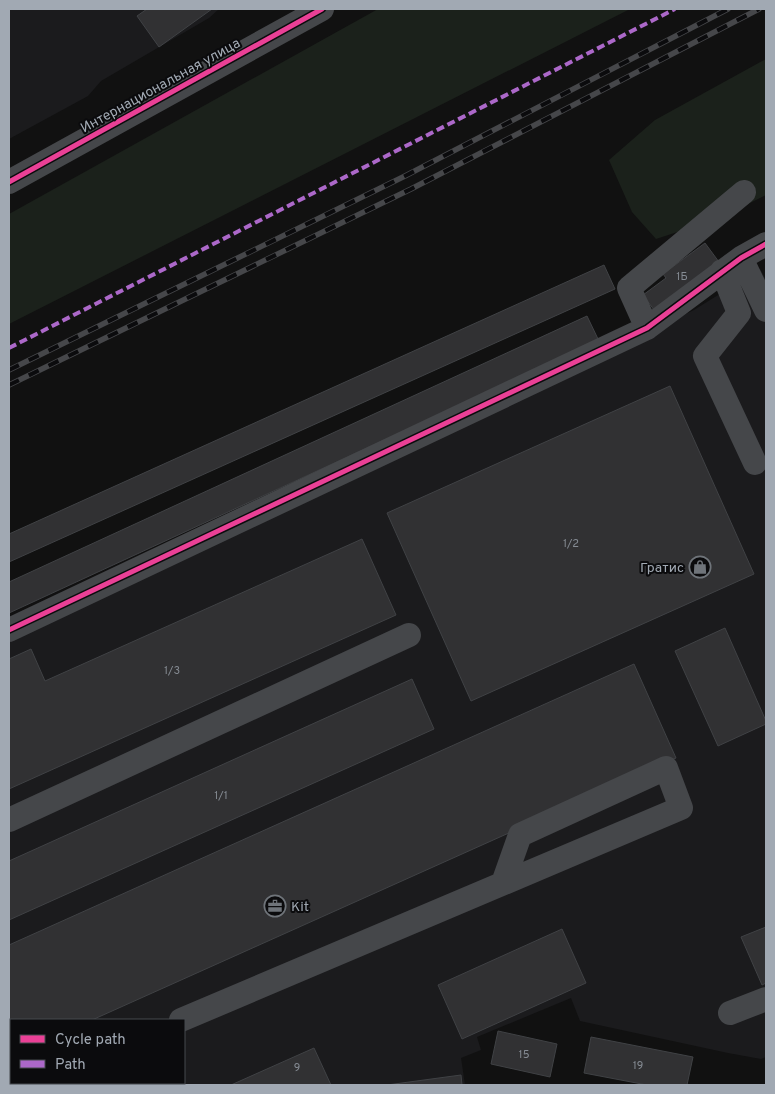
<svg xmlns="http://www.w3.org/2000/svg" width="775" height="1094" font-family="Overpass,sans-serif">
<rect width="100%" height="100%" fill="#111"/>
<path fill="#1b1b1d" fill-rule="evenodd" d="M9,9H219L209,18L101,81L88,96L9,139Z
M760,269L766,280V1057L761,1059L728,1053L580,1021L571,998L477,1037L481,1050L461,1058L465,1085H9V638L694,310ZM11,1020H184V1083H11Z"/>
<path fill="#1b211b" d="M378,9H630L9,324V214Z
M766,59V195L720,218L656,239L632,212L609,160L655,120Z"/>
<path fill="#313133" stroke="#404245" d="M147,9H212L159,47L137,16Z
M705,243L719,262L654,310L643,295L666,278L663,274Z
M604,265L615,289L9,562V534Z
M587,316L599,341L9,613V582Z
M670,386L754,574L471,701L387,513Z
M362,539L396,615L9,789V659L31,649L45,681Z
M725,628L766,721V724L718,746L675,651Z
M634,664L676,758L92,1020H11V1057L9,1058V945Z
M412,679L434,729L9,920V861Z
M766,927V983L762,985L741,937Z
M562,929L586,983L462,1039L438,985Z
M498,1031L557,1044L550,1077L491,1064Z
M591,1037L693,1057L687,1085H647L584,1073Z
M314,1048L331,1085H231Z
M461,1075L462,1085H387Z"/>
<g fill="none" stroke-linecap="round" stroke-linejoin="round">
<path stroke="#45474a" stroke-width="24" d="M9,182L322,9
M741,258L766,310
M722,271L739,313L705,356L755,463
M647,328L629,288L744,192
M9,630L647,328L741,258L766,244
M9,820L409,635
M730,1013L766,999
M181,1020L681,808L666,768L520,835L503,883
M28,1085L34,1083"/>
<g stroke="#46474a" stroke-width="5.5">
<path id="rail" d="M9,370L405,176L728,9
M9,385L411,189L759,9"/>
</g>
<use href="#rail" stroke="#0b0b0d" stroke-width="4" stroke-dasharray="11" stroke-linecap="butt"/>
<path stroke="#ac68c9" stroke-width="4" stroke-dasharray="8 4" stroke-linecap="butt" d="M9,348L675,9"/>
<g stroke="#0b0b0d" stroke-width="8">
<path id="cycleway" d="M9,182L322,9
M9,630L647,328L741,258L766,244"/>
</g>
<use href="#cycleway" stroke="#ea4096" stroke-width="5"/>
</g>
<defs>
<g id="shop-ring" transform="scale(1.125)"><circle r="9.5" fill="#0b0b0d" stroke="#6f747a" stroke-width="1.5"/><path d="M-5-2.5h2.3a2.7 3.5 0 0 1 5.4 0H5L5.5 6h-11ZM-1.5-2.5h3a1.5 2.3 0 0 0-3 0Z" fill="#6f747a"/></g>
<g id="office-ring" transform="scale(1.125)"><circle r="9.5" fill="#0b0b0d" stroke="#6f747a" stroke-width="1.5"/><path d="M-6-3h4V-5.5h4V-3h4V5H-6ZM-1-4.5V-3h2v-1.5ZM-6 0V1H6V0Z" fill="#6f747a"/></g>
</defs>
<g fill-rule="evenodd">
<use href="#shop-ring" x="700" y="567"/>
<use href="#office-ring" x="275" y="906"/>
</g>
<g text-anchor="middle" stroke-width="4" stroke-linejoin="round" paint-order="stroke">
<g font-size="11" fill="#858b93">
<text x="682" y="280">1Б</text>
<text x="571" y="547">1/2</text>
<text x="172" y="674">1/3</text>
<text x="221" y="799">1/1</text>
<text x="524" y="1058">15</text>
<text x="638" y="1069">19</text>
<text x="297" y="1071">9</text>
</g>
<g font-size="14" fill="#a1a9b3" stroke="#0b0b0d">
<text transform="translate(160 85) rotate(-29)" y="5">Интернациональная улица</text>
</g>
<g font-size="14" fill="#a1a9b3" stroke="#0b0b0d" text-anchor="end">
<text x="684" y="572">Гратис</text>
<text x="291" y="911" text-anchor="start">Kit</text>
</g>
</g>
<rect width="775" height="1094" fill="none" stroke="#a1a9b3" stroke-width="20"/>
<rect x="10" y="1019" width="175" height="65" fill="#0b0b0d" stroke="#474a4f"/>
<rect x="20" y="1035" width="25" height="8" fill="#ea4096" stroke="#474a4f"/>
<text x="55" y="1044" font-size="15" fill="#a1a9b3">Cycle path</text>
<rect x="20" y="1060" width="25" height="8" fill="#ac68c9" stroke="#474a4f"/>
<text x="55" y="1069" font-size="15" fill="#a1a9b3">Path</text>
</svg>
